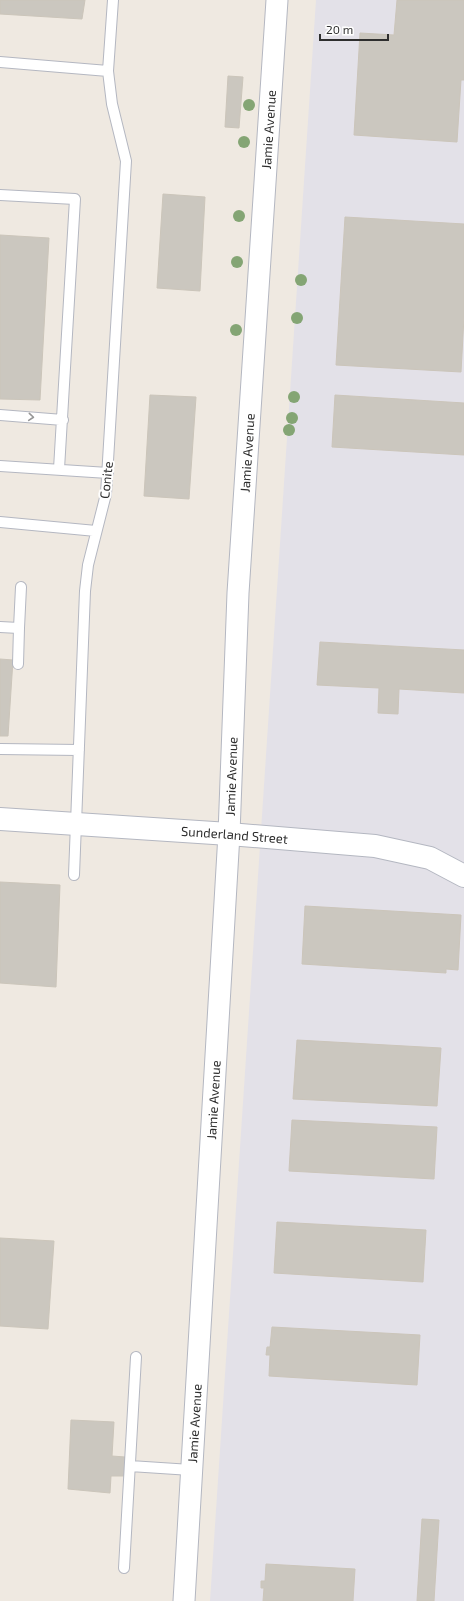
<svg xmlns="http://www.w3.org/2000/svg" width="464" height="1601" font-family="'Exo 2',sans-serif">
<rect width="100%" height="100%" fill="#efe9e1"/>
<path fill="#e3e1e8" d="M316,0H464V1601H210Z"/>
<path fill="#cbc7bf" stroke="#cbc5ba" d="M0,0H85L82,19L0,14Z
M397,0H464V80H461L457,142L354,135L360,33L394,35Z
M228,76L243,77L239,128L225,127Z
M163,194L205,197L200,291L157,288Z
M345,217L464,224V317L461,372L336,365Z
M0,235L49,238L40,400L0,399Z
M150,395L196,397L189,499L144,496Z
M335,395L464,403V455L332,447Z
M320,642L464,650V693L399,689L398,714L378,713L379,688L317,685Z
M0,659L13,660L8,736H0Z
M0,882L60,885L56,987L0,983Z
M305,906L461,915L458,970L446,969V973L302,964Z
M297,1040L441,1048L437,1106L293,1099Z
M292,1120L437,1127L434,1179L289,1171Z
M277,1222L426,1230L423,1282L274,1273Z
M0,1238L54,1241L48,1329L0,1326Z
M272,1327L420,1335L417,1385L269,1376L270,1355H266L267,1347H270Z
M71,1420L114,1422L112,1456L125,1457L124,1476H111L110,1493L68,1489Z
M422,1519L439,1520L434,1601H417Z
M266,1564L355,1569L353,1601H263L264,1588H261V1581H265Z"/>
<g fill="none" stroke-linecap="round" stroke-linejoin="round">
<g stroke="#b4b7c1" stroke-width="12">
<path id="lane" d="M0,62L108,71L113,0
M0,195L75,199L59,469
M0,415L63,420
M0,466L108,473
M0,522L96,531
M0,627L19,628L21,587
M18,664L19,628
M0,749L79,750
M74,875L85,591L88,565L106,494L126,161L112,104L108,71
M130,1466L191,1470
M124,1568L136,1357"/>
</g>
<g stroke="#b4b7c1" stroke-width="23">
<g id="street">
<path id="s1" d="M184,1601L229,834L238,593L277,0"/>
</g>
</g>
<g stroke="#b4b7c1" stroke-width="24">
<g id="secondary">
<path id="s2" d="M0,819L229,834L375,846L430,858L464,876"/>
</g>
</g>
<use href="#lane" stroke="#fff" stroke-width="10"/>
<use href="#street" stroke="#fff" stroke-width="21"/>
<use href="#secondary" stroke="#fff" stroke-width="22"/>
</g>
<g fill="#84a574">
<circle cx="249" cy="105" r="6"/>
<circle cx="244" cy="142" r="6"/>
<circle cx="239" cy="216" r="6"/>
<circle cx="237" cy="262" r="6"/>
<circle cx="301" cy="280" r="6"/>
<circle cx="297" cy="318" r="6"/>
<circle cx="236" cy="330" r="6"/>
<circle cx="294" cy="397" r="6"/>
<circle cx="292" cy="418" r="6"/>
<circle cx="289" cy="430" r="6"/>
</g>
<defs><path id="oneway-chevron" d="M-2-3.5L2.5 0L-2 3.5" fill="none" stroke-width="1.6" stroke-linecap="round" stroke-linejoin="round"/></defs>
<use stroke="#969696" href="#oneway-chevron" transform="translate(31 417) rotate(5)"/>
<g text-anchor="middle" stroke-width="4" stroke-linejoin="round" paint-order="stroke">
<g font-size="13" fill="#2e2e2e" stroke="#fff">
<text dy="5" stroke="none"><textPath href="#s1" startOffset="1474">Jamie Avenue</textPath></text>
<text dy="5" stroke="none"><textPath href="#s1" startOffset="1150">Jamie Avenue</textPath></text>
<text transform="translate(106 480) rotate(-84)" y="5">Conite</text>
<text dy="5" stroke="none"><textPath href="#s1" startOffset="826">Jamie Avenue</textPath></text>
<text dy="5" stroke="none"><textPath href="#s2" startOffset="235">Sunderland Street</textPath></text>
<text dy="5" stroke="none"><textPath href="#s1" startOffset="502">Jamie Avenue</textPath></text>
<text dy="5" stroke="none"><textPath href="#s1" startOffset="178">Jamie Avenue</textPath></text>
</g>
</g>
<path d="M320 34v6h68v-6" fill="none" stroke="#2e2e2e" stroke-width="2"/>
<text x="326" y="34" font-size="12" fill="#2e2e2e" stroke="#ffffff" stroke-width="3" paint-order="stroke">20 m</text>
</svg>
